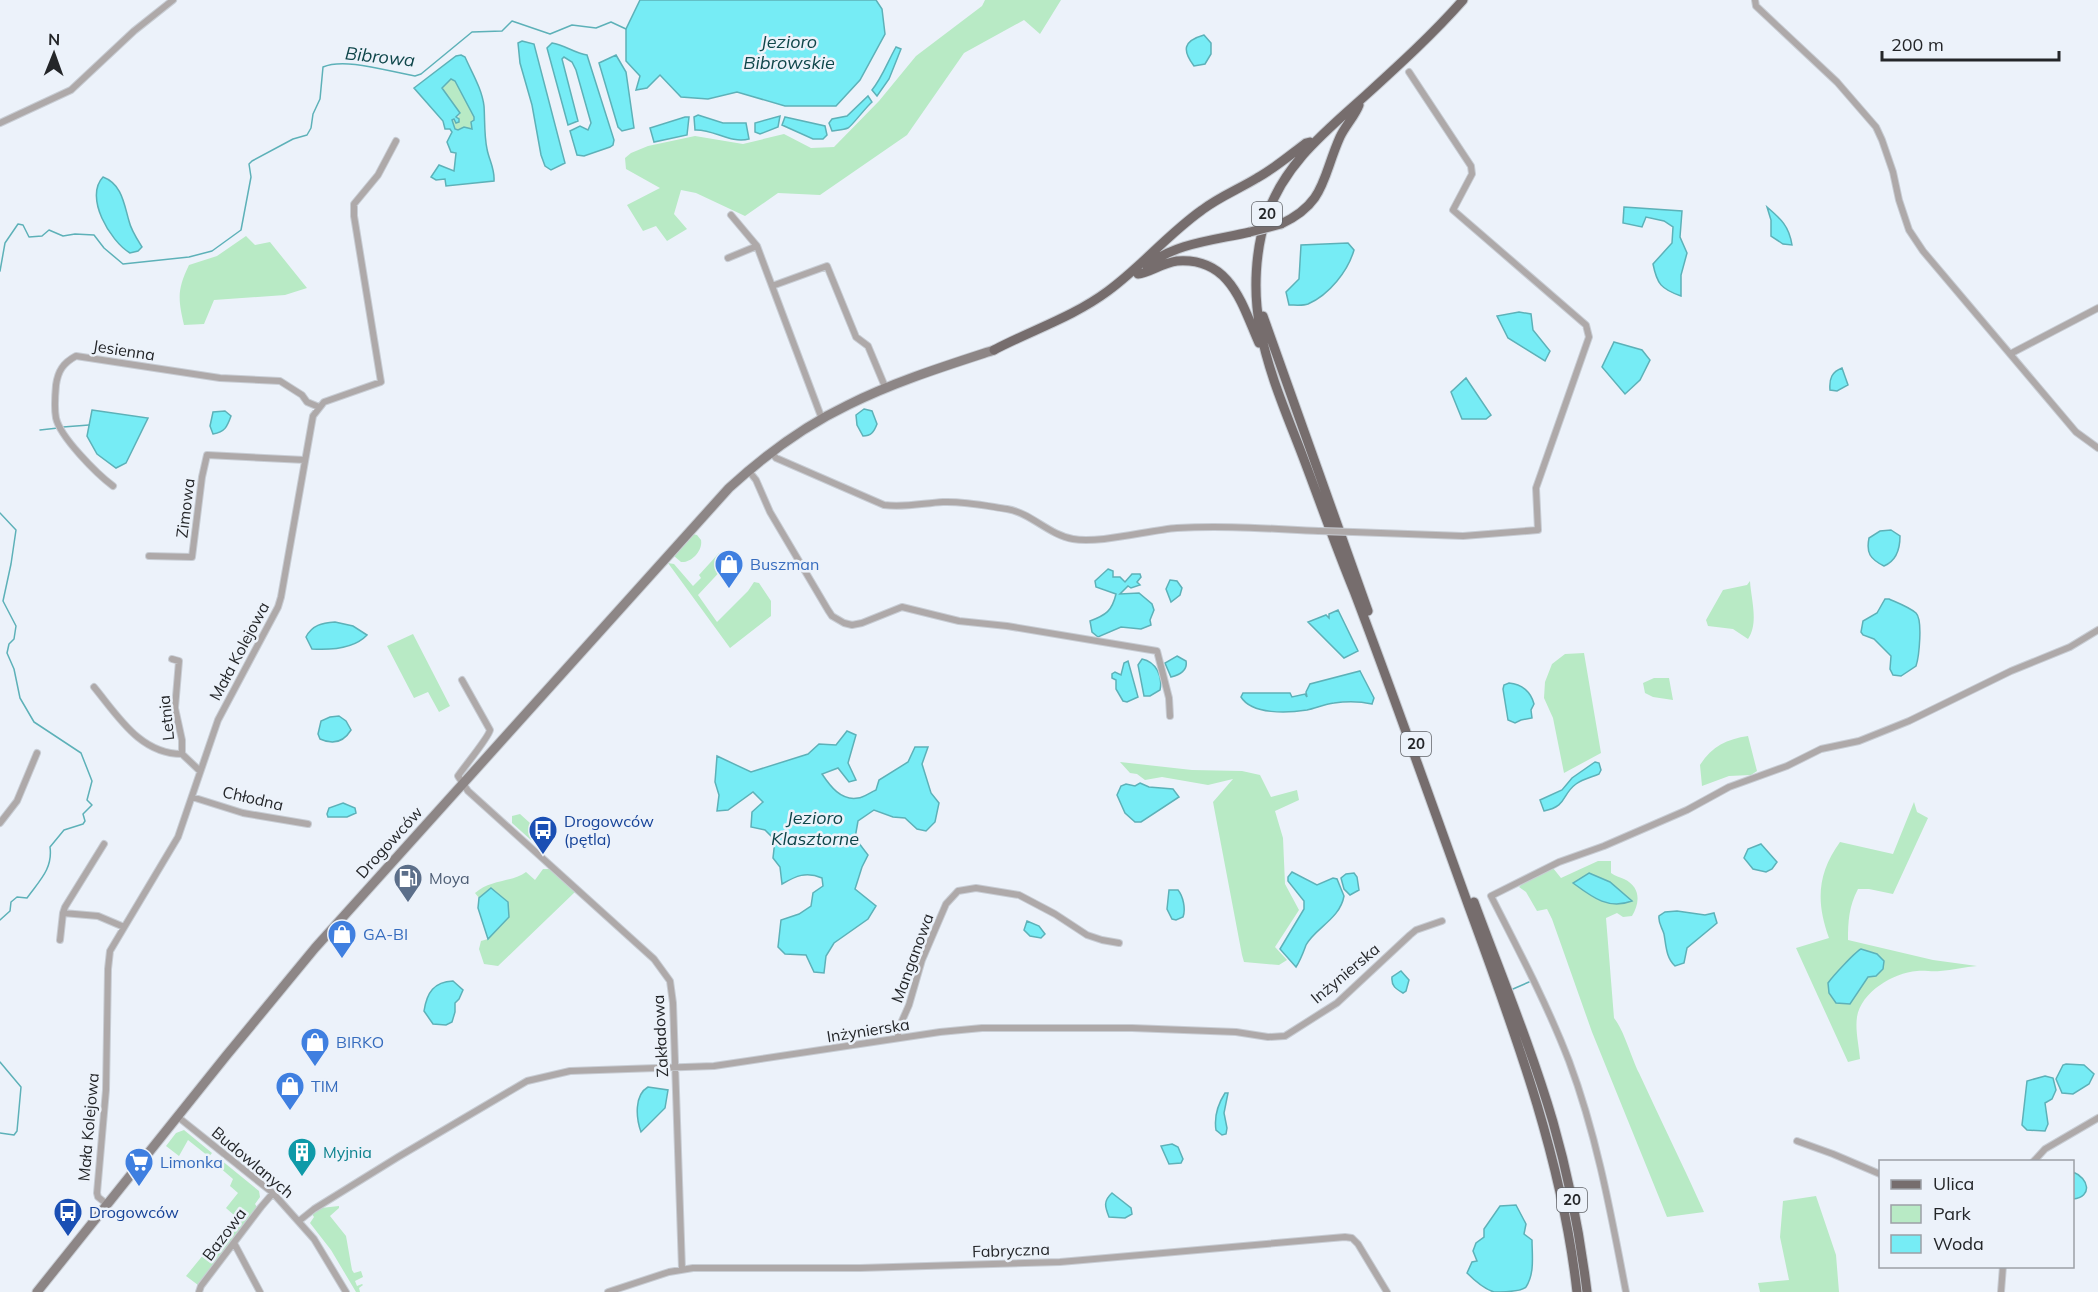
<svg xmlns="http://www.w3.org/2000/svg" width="2098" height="1292" font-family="Mulish,sans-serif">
<rect width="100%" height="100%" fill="#ecf2fa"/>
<path fill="#b8eac5" d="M985,0H1061L1040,34L1024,20L964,53L907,135L820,195L778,193L745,216L696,193L681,190L674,214L687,229L667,241L656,226L643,231L627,205L660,188L626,169L625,158L631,153L648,146L695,136L743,144L784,134L811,148L834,147L879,101L916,56L982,6Z
M451,79L455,81L474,117L472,129L458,130L455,129L452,121L457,119L460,114L442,88Z
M246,236L255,245L270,242L307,288L285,295L214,300L204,324L184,325C178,299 177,290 189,265L217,256Z
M693,534L697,535L701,540C703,550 692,563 681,562L674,556V554Z
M719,553L727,564L698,595L717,622L748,591L754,582L759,583L771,601V616L730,648L668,563L674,564L693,586L701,578L699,575Z
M1750,581C1751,599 1759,623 1748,639L1733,629L1708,626L1706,620L1723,590L1747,585Z
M413,634L450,706L439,712L428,692L414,698L387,646Z
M1584,653L1601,753L1564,773L1553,718L1544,698L1545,682L1552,664L1565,654Z
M1654,678H1669L1673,700L1653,697L1645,693L1643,683Z
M1748,736L1757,771L1751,775L1729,776L1702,786L1700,765C1711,747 1727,739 1748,736Z
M1120,762L1192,770L1242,771L1260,775L1271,797L1297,790L1299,800L1275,811L1283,838L1285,884L1299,910L1275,947L1287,960L1279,965L1244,962L1242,955L1213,802L1233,779L1208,785L1162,777L1145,780L1137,774L1130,773Z
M1914,802L1917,812L1928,818L1893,894L1869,889H1858C1849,906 1848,921 1848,940L1933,960L1977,966C1965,967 1953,970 1940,971C1932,972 1924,970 1917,971C1893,973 1861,992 1857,1017C1855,1030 1859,1046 1860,1059L1848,1062L1796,948L1829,938C1816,902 1817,874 1840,842L1893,854Z
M520,814L540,832L538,839L531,840L512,823V816Z
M1598,861H1611V873C1615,876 1620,877 1624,879C1641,887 1640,903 1632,916L1623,917L1617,913L1606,918L1614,1018C1624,1030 1631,1057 1639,1073C1660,1119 1683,1165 1704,1212L1667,1217L1592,1032L1552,919L1547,909L1537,911L1526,892L1519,887L1523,883L1553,868L1561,878Z
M543,869H550L575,892L498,966L484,964L479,949L481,941L488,939L509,917L491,888L479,898L475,893C491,879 514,882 526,872L535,880Z
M184,1130L212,1153L207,1159L208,1156L188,1140L179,1156L166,1146L176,1133Z
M221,1160L259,1191L260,1197L255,1204L257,1207L198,1285L186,1276L235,1216L226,1208L238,1193L230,1186L233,1179L218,1166Z
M1816,1196L1836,1255L1839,1292H1760L1758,1283L1789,1280L1780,1237L1783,1201Z
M339,1206V1208L330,1216L346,1236L352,1270L354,1273L361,1271L363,1277L355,1281L357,1286L362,1284L363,1285L359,1288L360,1292H356L331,1250L310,1223L314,1217L312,1214L321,1208Z"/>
<path fill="#76ecf5" stroke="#5db1b8" stroke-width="1.5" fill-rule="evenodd" d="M640,0H876L882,9L885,34L860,80L836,106H785L737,92L708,99L681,97L660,75L647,88L636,90L640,76L626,61V29Z
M1204,35L1211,43V54L1205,64L1194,66C1182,50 1183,41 1204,35Z
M522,41L534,44L565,163L551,170L545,166L541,155L532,105L520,63L518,43Z
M552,43C565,45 574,53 587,55L614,140L613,145L610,147L584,156L577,155L570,131L580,126L588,130L591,123L576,70L572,62L564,57L562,59L578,121L568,125L547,48Z
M896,47L901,49L889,79L877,96L872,90C882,78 888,61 896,47Z
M461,55L465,57C472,73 482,89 484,106C485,120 484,135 487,149C489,160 495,169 494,181L446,186L445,179L436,180L431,177L439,165L454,171L456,153L451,152L447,142L452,132L450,129H445L443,121L414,88L456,56ZM451,79L455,81L474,117V120L471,122L472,129L464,127L458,130L455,129L452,120L454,119L456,123L459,122V119L456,117L460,113L442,88Z
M616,55L626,72L634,128L622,131L618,127L599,63Z
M868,96L872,102C866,107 851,127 848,128C843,130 837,130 832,131L829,123L832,119L847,116Z
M698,115L723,123H746L749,139C730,144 714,129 695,130L694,117Z
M780,116L778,127L760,134L755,132V123Z
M685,117H689L687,135L654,142L650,128Z
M785,117L825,126L827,135L823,139H813L782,125Z
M103,177C122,184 124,204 129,221C131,230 137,239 142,247L138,251L130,253C110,241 84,197 103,177Z
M1624,207L1682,211L1680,237L1687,253L1681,275V296C1661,289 1657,284 1653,264L1672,243L1673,227L1664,221L1646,217L1642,227L1623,223Z
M1767,207C1781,219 1789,226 1792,245L1783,244L1771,236V220Z
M1348,243L1354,250C1348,271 1329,295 1308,304C1303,306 1295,305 1289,305L1286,292L1299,279L1301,245Z
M1519,312L1531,314L1533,330L1550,351L1545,361L1508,338L1497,316Z
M1614,342L1642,350L1650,360L1640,380L1625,394L1602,367Z
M1842,368L1848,385L1837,391L1830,390C1829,378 1832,372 1842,368Z
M1466,378L1491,415L1486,419H1462L1451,392Z
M864,409L872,411L877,424C874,432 871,436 863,436L857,425L856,415Z
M92,410L148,418L126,463L116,468L97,454L87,436Z
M225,411L231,416C227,427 225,432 213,434L210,426L213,412Z
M1891,530L1900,536C1900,549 1896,561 1884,566C1870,559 1866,553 1869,538L1880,531Z
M1108,569L1113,571V577H1120L1125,582L1132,574H1140L1141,577L1137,582L1140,585L1131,588L1128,586L1120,594L1139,593L1152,604L1154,610L1150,620L1151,625L1141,629L1121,627L1098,637L1092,632L1090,621C1106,615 1112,611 1116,594L1096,587L1095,581Z
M1170,580L1177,581L1182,588L1180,595L1171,602L1166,589Z
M1885,599H1889C1898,603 1909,607 1916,613C1923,620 1919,657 1916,666L1901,676L1893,675L1890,669L1891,656L1874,639L1863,635L1861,632L1863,621L1877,613Z
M1338,610L1358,651L1344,658L1308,622L1326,615L1329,618V614Z
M335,622L353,626L367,635C354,649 329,650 312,649L306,637C312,625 322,623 335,622Z
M1177,656L1186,661C1188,671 1179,675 1171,677L1165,663Z
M1142,659C1156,662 1163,676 1160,690L1150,696H1144L1138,665Z
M1128,661L1138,697L1127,702L1123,701L1116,689V680L1112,678V674L1115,672L1121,675L1124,663Z
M1360,671L1374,698L1372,704C1359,701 1347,701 1334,703C1325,704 1316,708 1307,710C1288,713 1252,715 1241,697L1243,693H1290L1292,697L1305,694L1307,697L1306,692L1310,684Z
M1509,683C1522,684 1531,692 1534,704L1531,710L1532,718L1521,720L1515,723L1508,720L1503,689L1504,685Z
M339,716L346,721L351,730C343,743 333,745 320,739L318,734L321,721L330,717Z
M847,731L856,735L848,763L856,780L849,782L838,768L822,774C830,786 841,801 858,798C863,798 871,792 876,790L879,780L908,762L915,747H928L922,764L931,793L939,803L935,822L926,831L917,829L905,818L893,817L874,810L858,821L855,838L868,855L862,867L855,889L876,906L868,919L834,943L826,956L824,973L814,972L806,955L785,954L778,947L781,920L799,914L811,906L813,893L823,886L822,878C806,871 796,876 782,884L780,867L773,858L775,840L765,830L751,827L752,812L763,802L753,792L728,810L717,811L719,795L715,782L717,756L751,772L808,754L819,744L836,745Z
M1595,762L1599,763L1601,770L1599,774C1592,777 1582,779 1576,784C1561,795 1568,806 1544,811L1540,800L1562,790L1572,778Z
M1140,783L1149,787L1173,789L1179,797L1141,822H1135L1125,813L1117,795L1121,786L1126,784L1135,786Z
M343,803L355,808L356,813L347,817H328L327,814L329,808Z
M1761,844L1777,862L1772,869L1766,872L1753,869L1744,858L1748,849Z
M1292,872L1317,885L1333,878L1337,879L1344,896C1340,919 1315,928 1306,945C1303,953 1301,959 1296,967L1280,949L1304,909V901L1288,881V877Z
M1354,873L1357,877L1359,890L1350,895L1344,889L1341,878L1346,874Z
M1589,873L1610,882L1632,901C1608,910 1592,897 1573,883Z
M491,888L508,902L509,917L488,939L478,908L479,898Z
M1169,890H1178C1183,896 1186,909 1183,917L1176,920L1172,919L1167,909Z
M1677,911L1705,915L1714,913L1717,923L1687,948L1684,963L1675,966C1666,958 1666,945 1664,934C1662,927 1658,923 1659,916L1665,912Z
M1027,921L1039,926L1045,934L1041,938L1030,936L1024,930Z
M1861,949L1877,954L1884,961L1883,969L1876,976L1868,977L1850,1004L1836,1003L1829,993L1828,983C1832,977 1856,951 1861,949Z
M1401,971L1409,980L1406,991L1403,993C1396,989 1391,986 1392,977Z
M453,981L463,990L459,999L455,1003V1012L452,1022L446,1025L433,1024L424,1011C427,992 434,982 453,981Z
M2066,1064L2084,1065L2094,1074L2089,1084L2073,1094L2062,1093L2056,1079L2063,1065Z
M2045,1076L2053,1078L2056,1090L2052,1099L2045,1103L2048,1124L2045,1131L2027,1130L2022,1125L2027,1081Z
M648,1087L668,1090L665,1108L641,1132C636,1118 634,1095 648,1087Z
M1225,1093H1228L1224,1113L1227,1128L1226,1134L1222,1135L1216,1130C1214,1117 1218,1104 1225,1093Z
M1172,1144L1178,1147L1183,1159L1181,1163L1169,1164L1161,1146Z
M2073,1172C2089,1178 2093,1197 2073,1199Z
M1112,1193L1131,1208L1132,1214L1125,1218L1109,1217C1105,1207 1103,1201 1112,1193Z
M1516,1205L1526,1224L1524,1234L1532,1240C1532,1255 1535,1273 1526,1287C1521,1292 1502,1292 1494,1292C1484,1289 1474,1280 1467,1273L1472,1262L1477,1261L1473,1251L1476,1243L1484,1237V1229L1500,1206Z"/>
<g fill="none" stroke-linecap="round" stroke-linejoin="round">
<path stroke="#5db1b8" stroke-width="1.5" d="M0,271L5,243L18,224L23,225L29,237L42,236L49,230L63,236L75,234L94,235L104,248L123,264L189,257L212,251L241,230L251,177L249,164L252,161L293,139L307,135L311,128L313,114L320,99L323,67C345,57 390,72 415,76L421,74L472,32L502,31L512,21L550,34L572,25L596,28L611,22L626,29
M63,427L89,425
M40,430L58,428
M0,513L16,530L11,564L3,601L16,626L14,639L9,644L7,653L14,669L20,698L34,722L81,753L92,781L87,800L92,805L83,814L85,821L83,824L64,830L50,847C53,869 39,881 27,898L17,897L11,902L10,911L0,920
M1513,989L1529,982
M0,1062L21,1087L17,1131L14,1135L0,1133"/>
<g stroke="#c8cdd4" stroke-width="8">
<path id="street" d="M1755,0L1756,6L1837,82L1876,127L1882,140L1893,172L1899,200L1909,230L1923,251L2076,432L2098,448
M0,123L71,90L134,31L173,0
M731,215L757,246L772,286
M728,258L757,246
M2010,354L2098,308
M822,419L772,286L827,266L856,337L868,346L886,389
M771,452L776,458L884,505C904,508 924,503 943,502C964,501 987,506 1007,509C1031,513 1049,535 1073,539C1099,544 1149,530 1177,528C1224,525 1272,529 1319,531
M748,470L756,480L770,512L828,610L832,616L844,623L852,625L862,623L902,607L959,621L1007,626L1157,651L1169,698L1170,716
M113,486C97,474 60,437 56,418C54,408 55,396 56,385C58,371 63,363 76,356L220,378L280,381L302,395L307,402L319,407
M1353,532L1463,536L1538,530L1536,488L1589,337L1586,325L1453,210L1472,174L1471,166L1409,72
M149,556L192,557L202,477L207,455L305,460
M172,659L179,661L175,708L182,740V754L200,771
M462,680L490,730C489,737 464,767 458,776L468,791L654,959L670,981L673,1003L682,1269
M94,687C118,716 140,754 182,754
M192,797L243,813L308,824
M0,823L17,801L37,753
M104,844L65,907L63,913L98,916L124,927
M60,940L63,913
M898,1038V1030L909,1005L922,960L946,904L958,891L976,888L1019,895L1055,914L1087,935L1102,940L1119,943
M178,1117L273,1193L314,1239L346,1292
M1797,1141L1833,1154L1880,1174
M2033,1162L2045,1149L2098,1118
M108,1205L98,1197L97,1193L106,1090L108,969L110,951L178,837L218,720L278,607L281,597L313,416L324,402L381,382L354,216V204L378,175L396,141
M299,1221L314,1209L398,1157L527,1081L570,1071L714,1066L940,1032L982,1028H1132L1236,1032L1268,1037L1285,1036L1337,1003L1410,935L1416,930L1442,921
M234,1243L260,1292
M199,1292L201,1286L261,1207L273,1193
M608,1292L669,1272L693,1268H860L1060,1262L1345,1237L1352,1238L1358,1244L1387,1292
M1626,1292C1611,1214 1597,1136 1569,1061C1547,1004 1519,951 1491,896L1559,862L1604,846L1687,810L1729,787L1787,766L1821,749L1859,741L1909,721L2011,671L2070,647L2098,630
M2001,1292L2003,1266"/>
</g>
<g stroke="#c8cdd4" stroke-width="11">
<path id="secondary" d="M37,1292L226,1056L315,948L729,488C765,455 804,426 848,405C894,382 945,366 994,350"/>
</g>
<g stroke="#c8cdd4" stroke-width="11">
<path id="primary" d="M1463,0C1433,34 1399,65 1366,95C1326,131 1285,163 1267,215C1255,250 1253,292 1260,328C1268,372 1287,415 1303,457C1320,502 1336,547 1354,591C1394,696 1431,802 1469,907C1515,1033 1562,1158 1577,1292
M1281,224C1326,203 1322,177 1340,137C1345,126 1355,116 1359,105
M1147,266C1174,243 1216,240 1250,232
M1138,274C1149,273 1162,263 1177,261C1231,257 1242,305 1259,343
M1263,316L1368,611
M994,350C1032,330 1073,317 1108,291C1141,267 1168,234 1202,210C1219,197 1239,189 1257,178C1275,168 1290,155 1306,143L1310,142
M1474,902C1501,975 1531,1047 1553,1122C1569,1178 1580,1235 1587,1292"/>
</g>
<use href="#street" stroke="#aea9a9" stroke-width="6"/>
<use href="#secondary" stroke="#8d8686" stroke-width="9"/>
<use href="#primary" stroke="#766d6d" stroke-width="9"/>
<g stroke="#c8cdd4" stroke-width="8" stroke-linecap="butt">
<path id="street-bridge" d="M1319,531L1353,532"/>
</g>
<g stroke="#c8cdd4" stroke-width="11" stroke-linecap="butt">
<path id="primary-bridge" d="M1250,232L1281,224"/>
</g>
<use href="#street-bridge" stroke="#aea9a9" stroke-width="6"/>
<use href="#primary-bridge" stroke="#766d6d" stroke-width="9"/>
</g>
<defs>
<g id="shop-pin" transform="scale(1.5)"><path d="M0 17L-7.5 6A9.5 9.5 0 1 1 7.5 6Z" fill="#3f7fe0" stroke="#ecf2fa"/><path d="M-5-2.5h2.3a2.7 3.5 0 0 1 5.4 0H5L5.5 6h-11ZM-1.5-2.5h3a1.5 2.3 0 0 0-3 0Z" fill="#fff"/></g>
<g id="bus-pin" transform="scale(1.5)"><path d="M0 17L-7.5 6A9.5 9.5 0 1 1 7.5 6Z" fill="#1a4fb4" stroke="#ecf2fa"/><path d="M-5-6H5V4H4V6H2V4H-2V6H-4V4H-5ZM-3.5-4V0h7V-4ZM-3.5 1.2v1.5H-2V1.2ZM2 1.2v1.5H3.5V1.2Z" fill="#fff"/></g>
<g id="fuel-pin" transform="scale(1.5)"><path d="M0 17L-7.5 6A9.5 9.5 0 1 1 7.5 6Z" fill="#5c6f8a" stroke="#ecf2fa"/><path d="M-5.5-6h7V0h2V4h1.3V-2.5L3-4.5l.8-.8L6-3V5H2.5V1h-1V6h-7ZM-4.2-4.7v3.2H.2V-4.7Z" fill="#fff"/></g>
<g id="building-pin" transform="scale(1.5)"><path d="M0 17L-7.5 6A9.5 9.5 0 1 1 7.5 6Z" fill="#0f9aa8" stroke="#ecf2fa"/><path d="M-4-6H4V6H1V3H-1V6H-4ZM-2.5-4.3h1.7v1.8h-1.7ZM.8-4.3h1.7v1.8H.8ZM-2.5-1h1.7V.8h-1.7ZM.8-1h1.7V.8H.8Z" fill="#fff"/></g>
<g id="supermarket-pin" transform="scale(1.5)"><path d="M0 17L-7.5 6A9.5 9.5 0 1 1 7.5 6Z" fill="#3f7fe0" stroke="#ecf2fa"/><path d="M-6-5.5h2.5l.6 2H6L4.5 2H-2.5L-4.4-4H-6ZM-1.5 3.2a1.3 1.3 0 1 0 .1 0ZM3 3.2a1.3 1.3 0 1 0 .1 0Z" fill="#fff"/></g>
</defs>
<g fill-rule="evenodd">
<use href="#shop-pin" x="729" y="564"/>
<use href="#bus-pin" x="543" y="830"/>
<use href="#fuel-pin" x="408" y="878"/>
<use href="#shop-pin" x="342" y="934"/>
<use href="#shop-pin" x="315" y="1042"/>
<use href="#shop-pin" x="290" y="1086"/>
<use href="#building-pin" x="302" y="1152"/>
<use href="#supermarket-pin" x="139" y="1162"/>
<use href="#bus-pin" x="68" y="1212"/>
</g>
<g text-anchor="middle" stroke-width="5" stroke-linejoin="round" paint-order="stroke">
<g fill="#ecf2fa" stroke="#606368" stroke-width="1.5">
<rect x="1252" y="202" width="30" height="24" rx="4.5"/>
<rect x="1401" y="732" width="30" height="24" rx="4.5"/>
<rect x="1557" y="1188" width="30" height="24" rx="4.5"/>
</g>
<g font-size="15" font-weight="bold" fill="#242629">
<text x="1267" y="219">20</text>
<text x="1416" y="749">20</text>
<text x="1572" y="1205">20</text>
</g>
<g font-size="16" fill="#242629" stroke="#ecf2fa">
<text transform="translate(124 350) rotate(9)" y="6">Jesienna</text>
<text transform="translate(185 508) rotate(-83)" y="6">Zimowa</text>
<text transform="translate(239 651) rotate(-62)" y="6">Mała Kolejowa</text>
<text transform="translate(166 718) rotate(-96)" y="6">Letnia</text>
<text transform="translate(253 798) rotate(13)" y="6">Chłodna</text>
<text transform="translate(389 842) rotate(-48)" y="6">Drogowców</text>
<text transform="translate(912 958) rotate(-70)" y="6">Manganowa</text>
<text transform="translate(1345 973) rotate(-40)" y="6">Inżynierska</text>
<text transform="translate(868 1030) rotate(-9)" y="6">Inżynierska</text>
<text transform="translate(660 1036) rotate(-93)" y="6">Zakładowa</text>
<text transform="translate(88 1127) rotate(-85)" y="6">Mała Kolejowa</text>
<text transform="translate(253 1162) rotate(40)" y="6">Budowlanych</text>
<text transform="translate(224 1234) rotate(-53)" y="6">Bazowa</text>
<text transform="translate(1011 1250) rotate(-2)" y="6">Fabryczna</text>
</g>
<g font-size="16" fill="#366cbe" stroke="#ecf2fa" text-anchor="start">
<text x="750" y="570">Buszman</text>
<text x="363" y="940">GA-BI</text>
<text x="336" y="1048">BIRKO</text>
<text x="311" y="1092">TIM</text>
<text x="160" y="1168">Limonka</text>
</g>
<g font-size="16" fill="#164399" stroke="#ecf2fa" text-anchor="start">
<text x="564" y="827">Drogowców<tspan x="564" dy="18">(pętla)</tspan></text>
<text x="89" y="1218">Drogowców</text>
</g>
<g font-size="16" fill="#4e5e75" stroke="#ecf2fa" text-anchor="start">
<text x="429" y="884">Moya</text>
</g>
<g font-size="16" fill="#0d838f" stroke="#ecf2fa" text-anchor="start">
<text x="323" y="1158">Myjnia</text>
</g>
<g font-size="18" font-style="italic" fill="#0f464a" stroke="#ecf2fa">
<text x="789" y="48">Jezioro<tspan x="789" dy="21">Bibrowskie</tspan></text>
<text transform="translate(380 57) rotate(6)" y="6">Bibrowa</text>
<text x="815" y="824">Jezioro<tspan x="815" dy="21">Klasztorne</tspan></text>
</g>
</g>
<rect x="1879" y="1160" width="195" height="108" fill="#ecf2fa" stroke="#9ca0a6" stroke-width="1.5"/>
<rect x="1891" y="1180" width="30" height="9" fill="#766d6d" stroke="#9ca0a6" stroke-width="1.5"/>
<text x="1933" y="1190" font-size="18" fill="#242629">Ulica</text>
<rect x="1891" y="1205" width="30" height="18" fill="#b8eac5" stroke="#9ca0a6" stroke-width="1.5"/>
<text x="1933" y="1220" font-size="18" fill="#242629">Park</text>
<rect x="1891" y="1235" width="30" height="18" fill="#76ecf5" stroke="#9ca0a6" stroke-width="1.5"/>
<text x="1933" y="1250" font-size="18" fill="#242629">Woda</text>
<g transform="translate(54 54) rotate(1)" stroke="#ecf2fa" stroke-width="4.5" paint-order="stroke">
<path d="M0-4.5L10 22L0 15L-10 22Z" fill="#242629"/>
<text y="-9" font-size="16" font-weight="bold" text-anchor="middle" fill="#242629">N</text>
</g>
<path d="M1882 51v9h177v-9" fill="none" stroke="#242629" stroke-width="3"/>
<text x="1891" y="51" font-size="18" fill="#242629" stroke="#ecf2fa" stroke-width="4.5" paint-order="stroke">200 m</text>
</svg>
